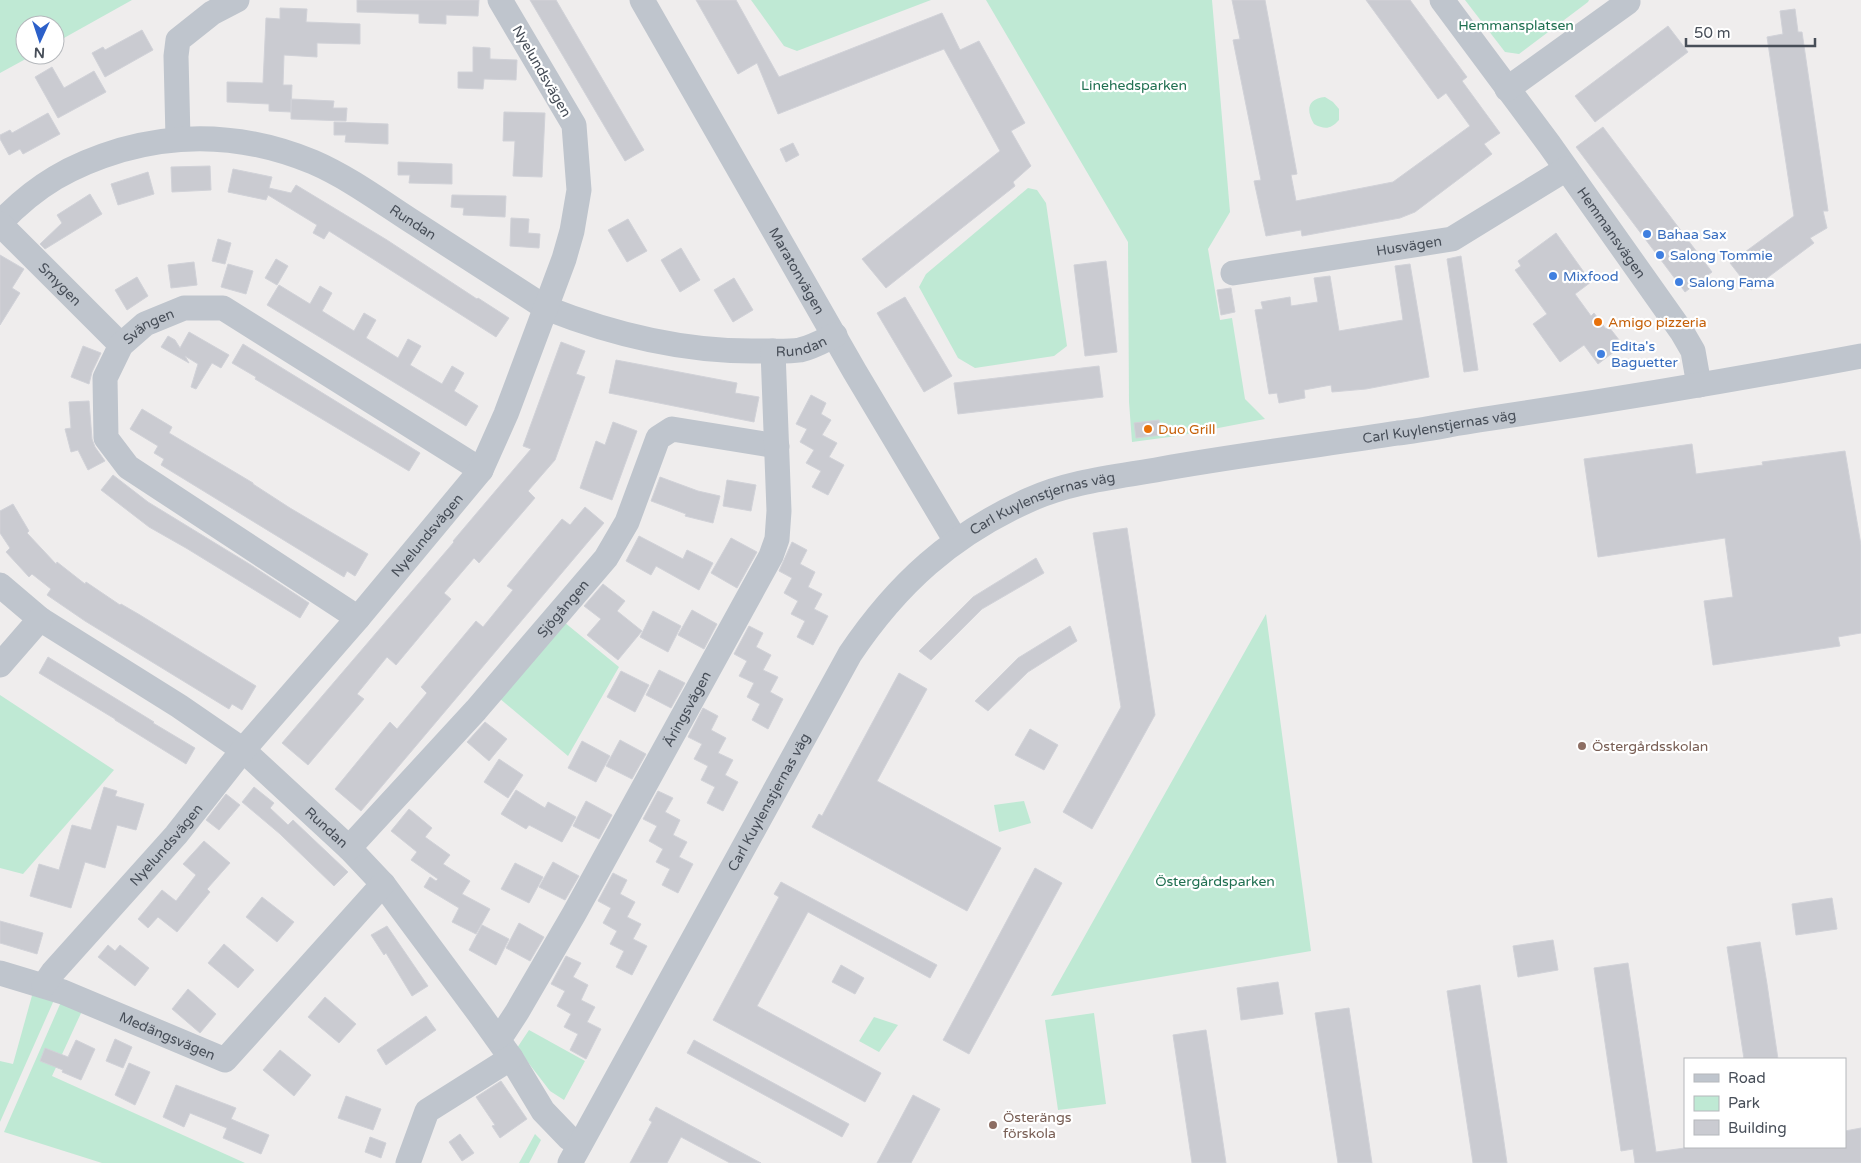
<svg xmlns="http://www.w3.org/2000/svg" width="1861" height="1163" font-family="'Varela Round',sans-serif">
<rect width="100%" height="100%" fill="#efeded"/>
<path fill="#bfe9d4" d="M0,0H132L55,43V25H25V55H33L0,73Z
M751,0H931L797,51L784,46Z
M986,0H1212L1230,212L1208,249L1220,320L1232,318L1245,399L1265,419L1177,436L1132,442L1129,402L1128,242Z
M1465,0H1589L1588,2L1519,54L1505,52Z
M1325,97L1333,102L1339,109V120C1331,129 1325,130 1314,124C1306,110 1307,99 1325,97Z
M1028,188L1037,190L1046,203L1067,346L1054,356L975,368L958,358L919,287L926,274Z
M1266,614L1311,951L1051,996Z
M564,622L619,667L568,756L499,698Z
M0,695L114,770L23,874L0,868Z
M1024,801L1031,823L999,832L994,805Z
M33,992L54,1000L0,1122V1061L13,1064Z
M61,1002L82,1011L52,1076L245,1163H102L4,1132Z
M1094,1013L1106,1104L1058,1110L1045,1020Z
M874,1017L898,1025L879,1052L859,1041Z
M529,1030L585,1061L564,1100L550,1091L517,1048Z
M535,1134L541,1140L529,1163H519Z"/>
<path fill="#cacbd1" stroke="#d1d2d8" d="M357,0H479L478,16L446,15V24L419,23V14L357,12Z
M530,0H556L644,150L625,161Z
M696,0H736L779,77L942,13L960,50L979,41L1025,123L1011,131L1031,166L1013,182L1015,186L886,288L862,259L1000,151L944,49L778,114L757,63L738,74Z
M1232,0H1265L1297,174L1291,175L1296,201L1393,182L1470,126L1446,93L1438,99L1366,0H1410L1467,77L1462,81L1500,133L1484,144L1492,154L1415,212L1400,218L1302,236L1301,230L1266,236L1254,181L1261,180L1233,40L1240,39Z
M280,8L307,9L306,22L360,24V44L317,43V57L284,55L283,85H292L291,112L269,111V104L227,102V82L263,83L266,18L280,19Z
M1795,9L1798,32H1802L1828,211H1823L1827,228L1810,238L1814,243L1751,290L1730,263L1794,216L1767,37L1783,34L1780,11Z
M1668,26L1688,52L1595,122L1575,96Z
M142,30L153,50L105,77L92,53L103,47L105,50Z
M473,47L490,48V59L517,60L516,80L484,79L483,89L458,88V72H473Z
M52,67L64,88L94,71L106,92L58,118L35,77Z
M291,99L334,101L333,108H347L346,121L291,119Z
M504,112L545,113L542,177L513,176L515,141H503Z
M48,113L60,134L23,154L20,149L9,155L0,139V135L10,130L12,133Z
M334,122L388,124V144L345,142L346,135H334Z
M1603,127L1712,272L1685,292L1576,147Z
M793,143L799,155L786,162L780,149Z
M398,162L452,164V184L409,183L410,175H398Z
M210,166L211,190L172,192L171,167Z
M233,169L272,177L269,188L291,193L296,185L387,240L477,299L478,298L509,318L496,337L329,231L324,239L313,233L317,225L268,195L266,200L228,192Z
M148,172L154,194L118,205L111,184Z
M90,194L102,214L45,249L40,244L62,223L57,215Z
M452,195L506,196L505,217L463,215L464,208L451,207Z
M511,218L529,219L528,233L540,234L539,248L510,246Z
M628,219L647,251L627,262L608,230Z
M1556,233L1591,282L1575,294L1591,316L1594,313L1606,329L1609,327L1623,345L1598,364L1584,345L1560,362L1533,324L1547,314L1515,270L1521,266L1518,261Z
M218,239L231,243L225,264L212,261Z
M681,248L700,280L680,292L661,260Z
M0,255L24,269L12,288L20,293L0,325Z
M1461,256L1478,370L1464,372L1447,259Z
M276,259L288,266L277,285L265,278Z
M1106,261L1117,352L1085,356L1074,265Z
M194,262L197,285L171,288L168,265Z
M228,264L253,271L246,294L221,287Z
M1410,264L1429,377L1366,389L1332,392L1331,385L1304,390L1305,398L1279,403L1277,393L1269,394L1255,310L1263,309L1261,302L1290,297L1291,306L1318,302L1314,278L1330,276L1339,331L1403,320L1395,266Z
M137,277L148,296L127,310L115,290Z
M734,278L753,310L733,322L714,290Z
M279,285L310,304L320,286L332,293L322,311L354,331L364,313L376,320L366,338L398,358L408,339L421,346L410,365L442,384L452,366L464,373L454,391L478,406L466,426L267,305Z
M1231,288L1235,312L1221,315L1217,290Z
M905,297L952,376L924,392L877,313Z
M189,332L229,355L221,368L212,363L196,389L191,387L198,364L185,356L189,363L161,347L168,336L175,340L180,348Z
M561,342L585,351L576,374L585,377L555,460L528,491L535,498L479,563L474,558L444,593L451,599L396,665L387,657L357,694L364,699L308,765L282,743L454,542L453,541L531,449L523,446Z
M243,344L420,453L409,471L255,379L256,377L232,363Z
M83,346L101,353L92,372L89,384L71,377Z
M616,360L737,383L735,393L759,397L754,422L609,393Z
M1099,366L1103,397L958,414L954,383Z
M811,395L826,403L821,414L831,420L822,435L837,443L829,457L844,465L828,495L812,487L821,471L806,463L814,450L800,442L807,429L796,424Z
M89,401L92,439L95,447L105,461L88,470L78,450L71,452L65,429L71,428L69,402Z
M142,409L172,427L169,433L253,483V484L290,508L368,554L355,576L347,571L344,577L161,465L164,459L154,453L158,446L130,429Z
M1159,420L1161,435L1136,438L1134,423Z
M613,422L637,431L612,500L580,488L596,441L605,445Z
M1692,444L1696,474L1763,465L1762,462L1845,451L1861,545V633L1838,637L1840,646L1713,665L1704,601L1733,597L1725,538L1598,557L1584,459Z
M113,475L148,502L251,565L309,603L300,618L186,548L149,527L101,490Z
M660,477L698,491L720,496L713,523L685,516L686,514L651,501Z
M727,480L756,485L751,511L723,506Z
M13,504L29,531L27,533L56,564L57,562L85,584L86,582L120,605L121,604L140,615L256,686L242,710L232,704L229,709L85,621L47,595L51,589L32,574L29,577L6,552L10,548L0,533V511Z
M585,507L604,523L361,811L335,789L390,722L397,729L427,693L421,687L476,621L483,627L513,590L507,586L562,519L570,525Z
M1127,528L1155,715L1092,829L1063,812L1121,707L1093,533Z
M639,536L683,559L687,550L713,563L699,590L656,566L651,575L626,561Z
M731,538L757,552L737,588L711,573Z
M792,542L807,550L800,564L815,572L808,587L822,594L814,609L828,616L813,645L797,637L805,621L791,614L798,601L784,593L792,578L779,571Z
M1036,558L1044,573L982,609L931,660L919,651L973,597Z
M603,584L625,601L617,611L642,631L618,660L587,635L601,619L584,606Z
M692,610L717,624L704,649L678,635Z
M653,611L681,626L668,652L640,637Z
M749,626L763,633L756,647L771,655L763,670L778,677L770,692L783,699L768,729L752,720L760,704L747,697L754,683L739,676L747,661L734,654Z
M1070,626L1077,641L1028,672L988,711L975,701L1018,658Z
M48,657L154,722L153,723L195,748L186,764L115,720V719L39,673Z
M659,670L685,683L671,708L646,695Z
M621,671L649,685L635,712L607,697Z
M899,673L927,689L877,781L1001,848L967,911L812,827L819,814L822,816Z
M703,708L718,716L711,730L726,738L718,753L733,760L725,775L738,782L723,811L707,803L715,787L701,780L708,766L694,759L702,744L688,737Z
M485,722L507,739L489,761L467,742Z
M1030,729L1058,745L1044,770L1015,755Z
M620,740L646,754L632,779L606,766Z
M582,741L610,756L596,782L568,768Z
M499,759L523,775L508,798L484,782Z
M104,787L117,791L115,796L144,804L136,830L117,825L105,868L85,862L71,908L30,896L39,864L59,870L72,825L91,830Z
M254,787L274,803L270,808L288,825L293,820L348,872L334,886L280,834L242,802Z
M516,790L545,808L548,802L576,817L562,842L529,825L526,829L501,814Z
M658,791L673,798L665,812L680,820L673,835L687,842L679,857L693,864L678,893L662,885L670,869L656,862L663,849L649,841L657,826L643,819Z
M226,794L240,805L219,830L206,820Z
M586,801L612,815L599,839L573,826Z
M409,809L432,828L425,837L450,855L443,864L470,881L462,894L490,909L476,934L452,922L459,908L424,887L430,877L436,881L438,879L411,860L417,852L391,831Z
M204,841L230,863L207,889L210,892L177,932L158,917L148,928L138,919L162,890L176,901L196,875L183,864Z
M553,862L579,876L565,900L539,887Z
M515,863L543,877L529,903L501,889Z
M1035,868L1062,883L969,1054L943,1040Z
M613,873L627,880L620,894L635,902L627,917L641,924L633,939L647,946L632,975L616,967L624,951L610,944L617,931L603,923L611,908L598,901Z
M781,882L937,965L930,978L808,912L757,1006L881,1073L865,1102L713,1020L779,897L774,894Z
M262,897L294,922L277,942L246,917Z
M1832,898L1837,929L1796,935L1792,904Z
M0,921L43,933L37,954L0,943Z
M519,923L544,937L530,961L506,948Z
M482,925L509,939L496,965L469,950Z
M387,926L428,986L412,996L386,953L384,955L371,935Z
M1553,940L1558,970L1518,977L1513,946Z
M1760,942L1767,984L1778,1059H1744L1727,947Z
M224,944L254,970L238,988L208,963Z
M108,945L115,951L120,945L149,968L135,986L98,957Z
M566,956L581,963L573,977L588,985L581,1000L595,1007L587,1022L601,1029L586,1059L570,1050L578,1034L564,1027L571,1014L557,1006L565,991L551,984Z
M1628,963L1656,1152L1692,1147H1845V1131L1861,1128V1163H1635L1633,1149L1621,1151L1594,968Z
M841,965L864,978L855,994L832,982Z
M1278,982L1283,1014L1241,1020L1237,988Z
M1480,985L1503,1135L1507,1163H1473L1447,991Z
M188,989L216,1014L200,1033L172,1009Z
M325,997L356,1024L339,1043L308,1017Z
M1349,1008L1372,1163H1338L1315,1013Z
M426,1016L436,1030L386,1065L377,1050Z
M1206,1030L1221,1129L1226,1163H1192L1173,1035Z
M115,1039L132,1047L123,1068L106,1061Z
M76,1040L95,1049L81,1080L62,1072L63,1070L40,1061L45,1048L68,1057Z
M694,1040L849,1124L842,1137L687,1053Z
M280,1050L311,1075L294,1096L263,1070Z
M129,1063L150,1072L135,1105L115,1095Z
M501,1081L527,1119L500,1138L492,1126L495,1125L476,1097Z
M176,1085L236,1108L231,1119L269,1135L261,1154L223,1138L227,1128L190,1113L184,1127L163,1117Z
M913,1095L940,1109L911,1163H877Z
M346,1096L381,1109L373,1130L338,1118Z
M656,1107L761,1163H730L681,1137L667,1163H630L652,1122L649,1120Z
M460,1134L474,1153L462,1161L449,1142Z
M370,1137L386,1143L381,1158L365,1152Z"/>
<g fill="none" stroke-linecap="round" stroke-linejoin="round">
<g stroke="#bfc5cd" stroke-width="25">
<path id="s1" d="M642,0L855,372L956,541"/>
<path id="s2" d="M1442,0L1549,144L1682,332L1693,351L1699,385"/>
<path d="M1507,89L1628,2L1627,0"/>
<path d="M178,138L176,56L178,40L212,13L237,0"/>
<path id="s3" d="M0,223C36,185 71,165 121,150C187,131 250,136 313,162C350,178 383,203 416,224C460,252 503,280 546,308C614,335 685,352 758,351C771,351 787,352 800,350C813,347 823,341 835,335"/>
<path id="s4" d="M0,224L121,345"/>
<path id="s5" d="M1233,273L1452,239L1566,169"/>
<path id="s6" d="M0,585L40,619L179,706L243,750L349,848L383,884L481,1016L511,1058L543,1111L569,1138L580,1144"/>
<path id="s7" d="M358,618L128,467L106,438L105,378L121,345L145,324L184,308H223L481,470"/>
<path d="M0,665L40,619"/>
<path id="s8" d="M349,848L476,710L606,558L627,522L658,438L672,429L777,446"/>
<path id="s9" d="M0,973L63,992L225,1060L383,884"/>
<path id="s10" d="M44,985L53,972L176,835L243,750L358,618L481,470L506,414L564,259L572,231L579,190L574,125L500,0"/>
<path id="s11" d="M497,1037L504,1032L517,1012L574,914L771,556L777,539L779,511L773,351"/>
<path d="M408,1163L427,1111L511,1058"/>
<path id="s12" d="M570,1163L850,654C897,584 951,535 1029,500C1071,481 1116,477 1161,469C1240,455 1319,445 1398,433C1425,430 1452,424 1479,420C1607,401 1734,380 1861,356"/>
</g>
</g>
<g fill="#3f7fe0" stroke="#fff" stroke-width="2">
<circle cx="1647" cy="234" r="5"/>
<circle cx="1660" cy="255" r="5"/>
<circle cx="1553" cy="276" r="5"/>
<circle cx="1679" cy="282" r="5"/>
<circle cx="1601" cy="354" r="5"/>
</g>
<g fill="#e8710a" stroke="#fff" stroke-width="2">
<circle cx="1598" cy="322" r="5"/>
<circle cx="1148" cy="429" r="5"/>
</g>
<g fill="#8d6e63" stroke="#fff" stroke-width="2">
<circle cx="1582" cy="746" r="5"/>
<circle cx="993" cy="1125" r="5"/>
</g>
<g text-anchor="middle" stroke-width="4.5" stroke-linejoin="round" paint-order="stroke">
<g font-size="14" fill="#207051" stroke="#fff">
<text x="1516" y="30">Hemmansplatsen</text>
<text x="1134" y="90">Linehedsparken</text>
<text x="1215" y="886">Östergårdsparken</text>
</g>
<g font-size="14" fill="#474e58" stroke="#fff">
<text transform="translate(542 71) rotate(60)" y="5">Nyelundsvägen</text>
<text dy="5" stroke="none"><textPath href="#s3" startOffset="456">Rundan</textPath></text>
<text dy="5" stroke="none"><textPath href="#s2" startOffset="288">Hemmansvägen</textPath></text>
<text dy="5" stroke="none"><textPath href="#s5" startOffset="178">Husvägen</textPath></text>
<text dy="5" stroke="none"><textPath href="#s1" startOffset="312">Maratonvägen</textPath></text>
<text dy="5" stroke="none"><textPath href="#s4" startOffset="85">Smygen</textPath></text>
<text dy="5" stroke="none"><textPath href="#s7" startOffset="442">Svängen</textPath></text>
<text dy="5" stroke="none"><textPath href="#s3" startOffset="876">Rundan</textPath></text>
<text dy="5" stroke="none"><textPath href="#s12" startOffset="1238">Carl Kuylenstjernas väg</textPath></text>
<text dy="5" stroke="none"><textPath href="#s12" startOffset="832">Carl Kuylenstjernas väg</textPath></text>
<text dy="5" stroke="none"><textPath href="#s10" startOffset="591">Nyelundsvägen</textPath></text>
<text dy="5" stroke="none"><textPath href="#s8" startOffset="321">Sjögången</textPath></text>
<text dy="5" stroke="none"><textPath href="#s11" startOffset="380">Äringsvägen</textPath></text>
<text dy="5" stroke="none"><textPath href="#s12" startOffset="412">Carl Kuylenstjernas väg</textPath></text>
<text dy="5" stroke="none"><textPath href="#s6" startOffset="408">Rundan</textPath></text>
<text dy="5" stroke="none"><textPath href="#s10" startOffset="186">Nyelundsvägen</textPath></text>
<text dy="5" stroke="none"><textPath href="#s9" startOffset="179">Medängsvägen</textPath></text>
</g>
<g font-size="14" fill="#366cbe" stroke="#fff" text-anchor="start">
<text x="1657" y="239">Bahaa Sax</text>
<text x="1670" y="260">Salong Tommie</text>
<text x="1563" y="281">Mixfood</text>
<text x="1689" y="287">Salong Fama</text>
<text x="1611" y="351">Edita's<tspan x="1611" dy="16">Baguetter</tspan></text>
</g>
<g font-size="14" fill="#c56008" stroke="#fff" text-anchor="start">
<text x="1608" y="327">Amigo pizzeria</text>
<text x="1158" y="434">Duo Grill</text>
</g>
<g font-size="14" fill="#785e54" stroke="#fff" text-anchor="start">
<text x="1592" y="751">Östergårdsskolan</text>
<text x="1003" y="1122">Österängs<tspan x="1003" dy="16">förskola</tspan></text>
</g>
</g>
<rect x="1684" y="1058" width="162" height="90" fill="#ffffff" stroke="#b5b8bc"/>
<rect x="1694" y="1074" width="25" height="8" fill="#bfc5cd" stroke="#b5b8bc"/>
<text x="1728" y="1083" font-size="15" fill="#474e58">Road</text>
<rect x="1694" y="1096" width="25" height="15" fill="#bfe9d4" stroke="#b5b8bc"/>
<text x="1728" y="1108" font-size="15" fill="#474e58">Park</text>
<rect x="1694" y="1120" width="25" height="15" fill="#cacbd1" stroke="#b5b8bc"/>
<text x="1728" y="1133" font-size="15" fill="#474e58">Building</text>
<g transform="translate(40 40) rotate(183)"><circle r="24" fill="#ffffff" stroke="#b5b8bc"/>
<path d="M0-4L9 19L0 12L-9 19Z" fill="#2c60c9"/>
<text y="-8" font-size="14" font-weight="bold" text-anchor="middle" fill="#474e58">N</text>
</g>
<path d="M1686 38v8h129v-8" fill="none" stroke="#474e58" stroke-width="2.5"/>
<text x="1694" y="38" font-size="15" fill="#474e58" stroke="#ffffff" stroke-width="4" paint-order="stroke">50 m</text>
</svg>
